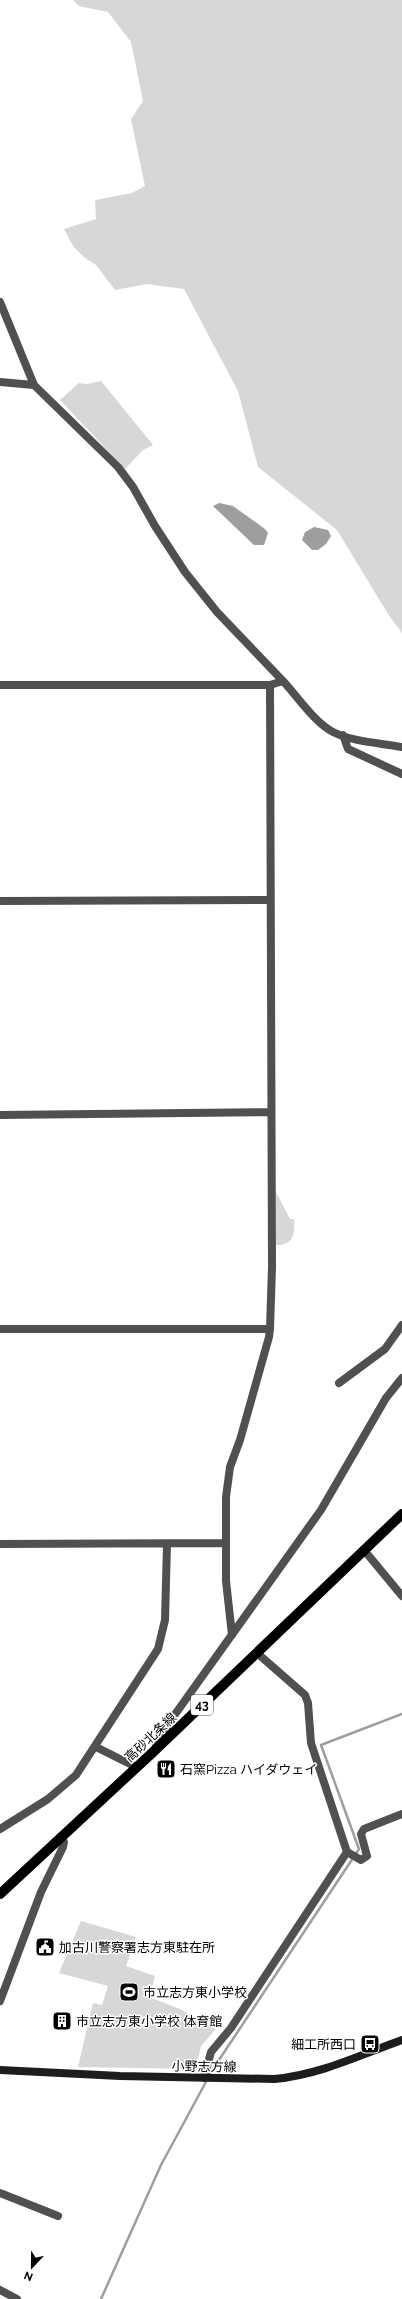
<svg xmlns="http://www.w3.org/2000/svg" width="402" height="2299" font-family="Raleway,'Noto Sans JP',sans-serif">
<rect width="100%" height="100%" fill="#fff"/>
<path fill="#d7d7d7" d="M73,0H402V633L388,614L337,530L258,467L238,391L184,289L147,284L115,290L96,265L85,258L73,246L64,229L96,219L95,200L132,193L145,186L131,119L143,101L131,42L108,12L79,6Z
M101,381L153,445L143,450L125,469L60,400L79,383L87,384Z
M276,1192L290,1219H294C295,1234 294,1245 276,1245Z
M81,1921L136,1937L126,1966L155,1976L149,1997L180,2009L216,2029L201,2046L196,2069L78,2067L93,2003L102,2005L108,1986L59,1973Z"/>
<path fill="#9e9e9e" d="M219,503L233,506L265,529L268,533L264,545H254L213,506Z
M314,527L328,530L331,536L326,544L318,550H312L302,540L305,532Z"/>
<g fill="none" stroke-linecap="round" stroke-linejoin="round">
<path stroke="#9e9e9e" stroke-width="2.5" d="M209,2075L359,1849L321,1745L402,1714
M101,2299L161,2165L207,2080"/>
<path stroke="#505050" stroke-width="8" d="M0,302L34,385L118,467L133,487L155,526L185,572L217,612L283,681
M0,382L34,385
M0,685H270L283,681C297,696 315,723 333,732C353,742 380,743 402,747
M343,735L348,749L402,774
M0,901L270,900
M0,1115L271,1112
M0,1329H270
M339,1383L385,1349L402,1325
M0,1544L224,1543
M364,1550L402,1596
M232,1635L226,1581V1497L230,1467L240,1440L269,1337L270,1329L272,1267L270,685
M257,1653L305,1695L308,1703L311,1743L347,1852L361,1860L367,1856L361,1834L364,1829L402,1814
M156,1746L171,1720L321,1510L386,1398L402,1378
M96,1747L136,1767
M0,1829L48,1799L76,1775L158,1649L165,1620L167,1544
M0,2001L41,1892L63,1847L64,1842L60,1837
M204,2078L211,2052L231,2028L347,1852
M0,2193L58,2216
M0,2290L17,2299"/>
<path stroke="#1d1d1d" stroke-width="8" d="M0,2070L120,2076L274,2079C319,2075 360,2055 402,2040"/>
<path stroke="#000" stroke-width="10" d="M0,1894L151,1754L402,1514"/>
</g>
<defs>
<g id="restaurant-square" transform="scale(1)"><rect x="-9" y="-9" width="18" height="18" rx="4" fill="#000" stroke="#fff"/><path d="M-5-6h1v4h1v-4h1v4h1v-4h1v5L-1.5 .5V6h-2V.5L-5-1ZM5-6V6H3V1.5H1.5Q1.5-4 5-6Z" fill="#fff"/></g>
<g id="civic-square" transform="scale(1)"><rect x="-9" y="-9" width="18" height="18" rx="4" fill="#000" stroke="#fff"/><path d="M-.6-6.5H3V-4.5H.6V-3L4-1V1h2V6H-6V1h2V-1L-.6-3ZM-1.2 2.5V6h2.4V2.5Z" fill="#fff"/></g>
<g id="stadium-square" transform="scale(1)"><rect x="-9" y="-9" width="18" height="18" rx="4" fill="#000" stroke="#fff"/><path d="M0-5a6.5 5 0 1 0 0 10a6.5 5 0 1 0 0-10ZM-3.5-1.8h7v3.6h-7Z" fill="#fff"/></g>
<g id="building-square" transform="scale(1)"><rect x="-9" y="-9" width="18" height="18" rx="4" fill="#000" stroke="#fff"/><path d="M-4-6H4V6H1V3H-1V6H-4ZM-2.5-4.3h1.7v1.8h-1.7ZM.8-4.3h1.7v1.8H.8ZM-2.5-1h1.7V.8h-1.7ZM.8-1h1.7V.8H.8Z" fill="#fff"/></g>
<g id="bus-square" transform="scale(1)"><rect x="-9" y="-9" width="18" height="18" rx="4" fill="#000" stroke="#fff"/><path d="M-5-6H5V4H4V6H2V4H-2V6H-4V4H-5ZM-3.5-4V0h7V-4ZM-3.5 1.2v1.5H-2V1.2ZM2 1.2v1.5H3.5V1.2Z" fill="#fff"/></g>
</defs>
<g fill-rule="evenodd">
<use href="#restaurant-square" x="166" y="1769"/>
<use href="#civic-square" x="45" y="1947"/>
<use href="#stadium-square" x="129" y="1992"/>
<use href="#building-square" x="62" y="2021"/>
<use href="#bus-square" x="370" y="2044"/>
</g>
<g text-anchor="middle" stroke-width="3" stroke-linejoin="round" paint-order="stroke">
<rect fill="#fff" stroke="#4c4c4c" stroke-width="1" x="191" y="1695" width="22" height="20" rx="3"/>
<g font-size="12" font-weight="bold" fill="#000">
<text x="202" y="1709">43</text>
</g>
<g font-size="13" fill="#000" stroke="#fff">
<text transform="translate(150 1737) rotate(-43)" y="5">高砂北条線</text>
<text transform="translate(204 2066) rotate(1)" y="5">小野志方線</text>
</g>
<g font-size="13" fill="#000" stroke="#fff" text-anchor="start">
<text x="180" y="1774">石窯Pizza ハイダウェイ</text>
<text x="59" y="1952">加古川警察署志方東駐在所</text>
<text x="143" y="1997">市立志方東小学校</text>
<text x="76" y="2026">市立志方東小学校 体育館</text>
<text x="356" y="2049" text-anchor="end">細工所西口</text>
</g>
</g>
<g transform="translate(32 2267) rotate(202)" stroke="#ffffff" stroke-width="3" paint-order="stroke">
<path d="M0-3L7 15L0 10L-7 15Z" fill="#000000"/>
<text y="-6" font-size="11" font-weight="bold" text-anchor="middle" fill="#000000">N</text>
</g>
</svg>
